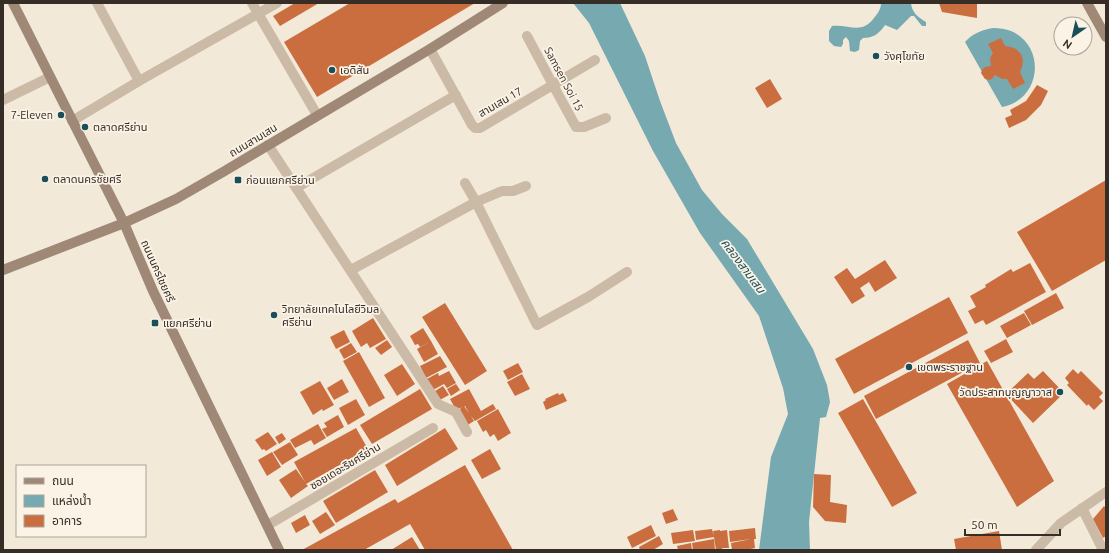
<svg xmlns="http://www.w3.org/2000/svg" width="1109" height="553" font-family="Ubuntu,'Noto Sans Thai',sans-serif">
<rect width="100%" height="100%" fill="#f2e9d9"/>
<path fill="#77a9b1" d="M573,3H620L645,56L660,101L676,143L702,190L722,214L747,239L813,349L827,385L830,402L826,417L820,418L809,522L810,550H759L771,457L788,414L783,388L759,316L700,233L653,151L589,23Z
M881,3H911C912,13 918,17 926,22V26H922L914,16H911L897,30L885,25C879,34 873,38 863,38L860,41L859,50L855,52L850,51L849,41L846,37L843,40V44L841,47L834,46L829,41V31L832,26C850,24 861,35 874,18C878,13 881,9 881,3Z
M993,28C999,28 1006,29 1011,31C1047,47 1041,100 1002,107L965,42C973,33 982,30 993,28Z"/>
<path fill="#cb6e3f" d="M295,3H319L280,26L273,16Z
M350,3H475L317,97L284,42Z
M939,3H977V18L942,12Z
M1001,38L1005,46L1011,47L1016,49L1021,54L1023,60L1022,67L1020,72L1025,83L1013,89L1007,79H1002L995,75L992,79L989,80L985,79L981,73L982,70L985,67L991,66L990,58L993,53L988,44Z
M770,79L782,99L767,108L755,88Z
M1037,85L1048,91L1041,105L1026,120L1009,128L1005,118L1012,115L1010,110L1026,101Z
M1106,180V260L1052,291L1017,232Z
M885,260L897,278L875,292L869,282L860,288L865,296L852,304L834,277L847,268L855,279Z
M1030,263L1046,292L986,325L983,320L975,324L968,311L976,307L970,296L986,287L985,285L1011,269L1013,272Z
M1056,293L1064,308L1032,325L1024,311Z
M949,297L968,333L854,394L835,359Z
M445,303L487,371L465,385L422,317Z
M1024,313L1031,325L1007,338L1000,326Z
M373,318L386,339L370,348L367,343L361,347L352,331Z
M423,328L431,341L420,347L418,344L415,345L410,336Z
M344,330L350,342L336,349L330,337Z
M1006,339L1013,352L991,363L984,351Z
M387,340L392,347L381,355L375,348Z
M968,340L980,363L876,419L864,396Z
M431,341L438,354L424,362L417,349Z
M351,343L357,352L344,359L339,350Z
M359,352L385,398L369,407L343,361Z
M440,356L447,367L426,378L420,366Z
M987,361L1054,481L1017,507L947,384Z
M518,363L523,372L508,380L503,371Z
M402,364L415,384L397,396L384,375Z
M1073,369L1078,374L1081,371L1103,393L1099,397L1103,401L1094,410L1088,404L1087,406L1067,385L1069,383L1065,378Z
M449,371L456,383L447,388L444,384L431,391L425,380L438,373L439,376Z
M1043,371L1064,393L1033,423L1006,394L1028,373L1034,379Z
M522,374L530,389L515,396L507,382Z
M342,379L349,392L334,400L327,388Z
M320,381L334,405L323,411L322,409L313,415L300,392Z
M456,384L460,390L451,396L447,389Z
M443,386L449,395L438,401L432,393Z
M420,389L432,409L372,444L360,425Z
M469,389L481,411L493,404L496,409L475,421L471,416L474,421L466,426L457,411L464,406L469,413L465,406L456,410L450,399Z
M558,393L559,395L563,393L567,401L546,410L543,402L546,400L545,399Z
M356,399L365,415L348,425L339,408Z
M863,399L917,493L892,507L838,413Z
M498,409L511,433L498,441L494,434L490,437L486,430L483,432L477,421Z
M338,415L344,427L327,437L322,429L327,427L324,423Z
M318,424L326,438L314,445L311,440L295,448L290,440Z
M356,428L368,449L306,484L308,486L291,498L279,480L296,469L305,482L294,462Z
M445,428L458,449L397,486L385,465Z
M268,432L277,444L266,451L264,449L262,450L255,440Z
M282,433L286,439L279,444L275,437Z
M290,442L298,455L282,465L273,452Z
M490,449L501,469L482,479L471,460Z
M272,452L281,467L267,476L258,460Z
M465,465L513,550H425L410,524L364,550H302L395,499L398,503Z
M375,470L388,492L336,523L323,501Z
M814,474L831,475L830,502L847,505L846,523L825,521L813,507Z
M1104,506L1106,508V536L1103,538L1093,519Z
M673,509L678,520L666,524L662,513Z
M326,512L335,525L320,534L312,521Z
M305,515L310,525L296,533L291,523Z
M651,525L656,536L632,548L627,537Z
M755,528L756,539H754L755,548L746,550H732L731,543L751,539L730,542L729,531Z
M712,529L714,537L696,540L695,531Z
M693,530L695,541L673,544L671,533Z
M720,530L722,544L720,531L727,530L729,548H722L723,550H716L713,531Z
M999,531L1002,550H956L954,539Z
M659,536L663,544L653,550H640L639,547Z
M412,537L420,550H391Z
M714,539L715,550H693L692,543Z
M691,543L692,550H678L677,546Z"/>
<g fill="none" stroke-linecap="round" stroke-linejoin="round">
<path stroke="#cbbaa5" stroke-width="10" d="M97,3L139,81
M252,3L317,115
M527,36L553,85L576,127H584L606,118
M430,49L472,125L475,128H480L595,60
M3,100L50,77
M72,121L139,81L277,3
M268,145L438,404L456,412L467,432
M465,183L476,202L537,325L588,297L627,272
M296,188L456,95
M351,270L476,202L502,191H513L526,186
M1082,508L1103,550
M268,525L433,428
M1036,550L1061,523L1106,492"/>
<path stroke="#9f8976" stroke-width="10" d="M13,3L124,223L153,291L279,550
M1087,3L1106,37
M3,270L124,223L176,199L223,172L430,49L503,3"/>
</g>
<g fill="#1a4f59" stroke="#faf3e6" stroke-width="1.5">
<circle cx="876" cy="56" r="4"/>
<circle cx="332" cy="70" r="4"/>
<circle cx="61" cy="115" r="4"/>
<circle cx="85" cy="127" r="4"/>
<circle cx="45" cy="179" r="4"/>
<rect x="234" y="176" width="8" height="8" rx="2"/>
<circle cx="274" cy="315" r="4"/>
<rect x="151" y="319" width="8" height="8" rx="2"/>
<circle cx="909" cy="367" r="4"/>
<circle cx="1060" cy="392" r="4"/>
</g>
<g text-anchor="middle" stroke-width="3.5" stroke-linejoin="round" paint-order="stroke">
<g font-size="11" fill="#362d27" stroke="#faf3e6" text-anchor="start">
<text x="884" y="60">วังศุโขทัย</text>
<text x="340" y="74">เอดิสัน</text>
<text x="53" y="119" text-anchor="end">7-Eleven</text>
<text x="93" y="131">ตลาดศรีย่าน</text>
<text x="53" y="183">ตลาดนครชัยศรี</text>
<text x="246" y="184">ก่อนแยกศรีย่าน</text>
<text x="282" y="313">วิทยาลัยเทคโนโลยีวิมล<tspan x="282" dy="13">ศรีย่าน</tspan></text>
<text x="163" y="327">แยกศรีย่าน</text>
<text x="917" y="371">เขตพระราชฐาน</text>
<text x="1052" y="396" text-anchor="end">วัดประสาทบุญญาวาส</text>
</g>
<g font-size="11" fill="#362d27" stroke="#faf3e6">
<text transform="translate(564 79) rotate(62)" y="4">Samsen Soi 15</text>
<text transform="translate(500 102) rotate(-30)" y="4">สามเสน 17</text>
<text transform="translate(253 140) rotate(-31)" y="4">ถนนสามเสน</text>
<text transform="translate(158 271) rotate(66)" y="4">ถนนนครไชยศรี</text>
<text transform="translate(345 466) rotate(-31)" y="4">ซอยเดอะริชศรีย่าน</text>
</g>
<g font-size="12" font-style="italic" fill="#1a4f59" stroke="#faf3e6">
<text transform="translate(743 266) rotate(53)" y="4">คลองสามเสน</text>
</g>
</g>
<rect width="1109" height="553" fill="none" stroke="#362d27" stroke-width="8"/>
<rect x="16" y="465" width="130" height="72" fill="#faf3e6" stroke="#aca49a"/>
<rect x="24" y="478" width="20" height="6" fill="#9f8976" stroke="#aca49a"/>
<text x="52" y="485" font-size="12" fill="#362d27">ถนน</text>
<rect x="24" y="495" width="20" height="12" fill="#77a9b1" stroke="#aca49a"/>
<text x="52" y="505" font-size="12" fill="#362d27">แหล่งน้ำ</text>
<rect x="24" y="515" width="20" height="12" fill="#cb6e3f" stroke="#aca49a"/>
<text x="52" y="525" font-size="12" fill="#362d27">อาคาร</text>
<g transform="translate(1073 36) rotate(214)"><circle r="19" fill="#faf3e6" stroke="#aca49a"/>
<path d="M0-3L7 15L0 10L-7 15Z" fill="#1a4f59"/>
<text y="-6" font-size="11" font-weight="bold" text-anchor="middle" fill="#362d27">N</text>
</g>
<path d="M965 529v6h95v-6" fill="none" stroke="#362d27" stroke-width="2"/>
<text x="971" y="529" font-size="12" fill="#362d27" stroke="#faf3e6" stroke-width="3" paint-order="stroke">50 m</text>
</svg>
